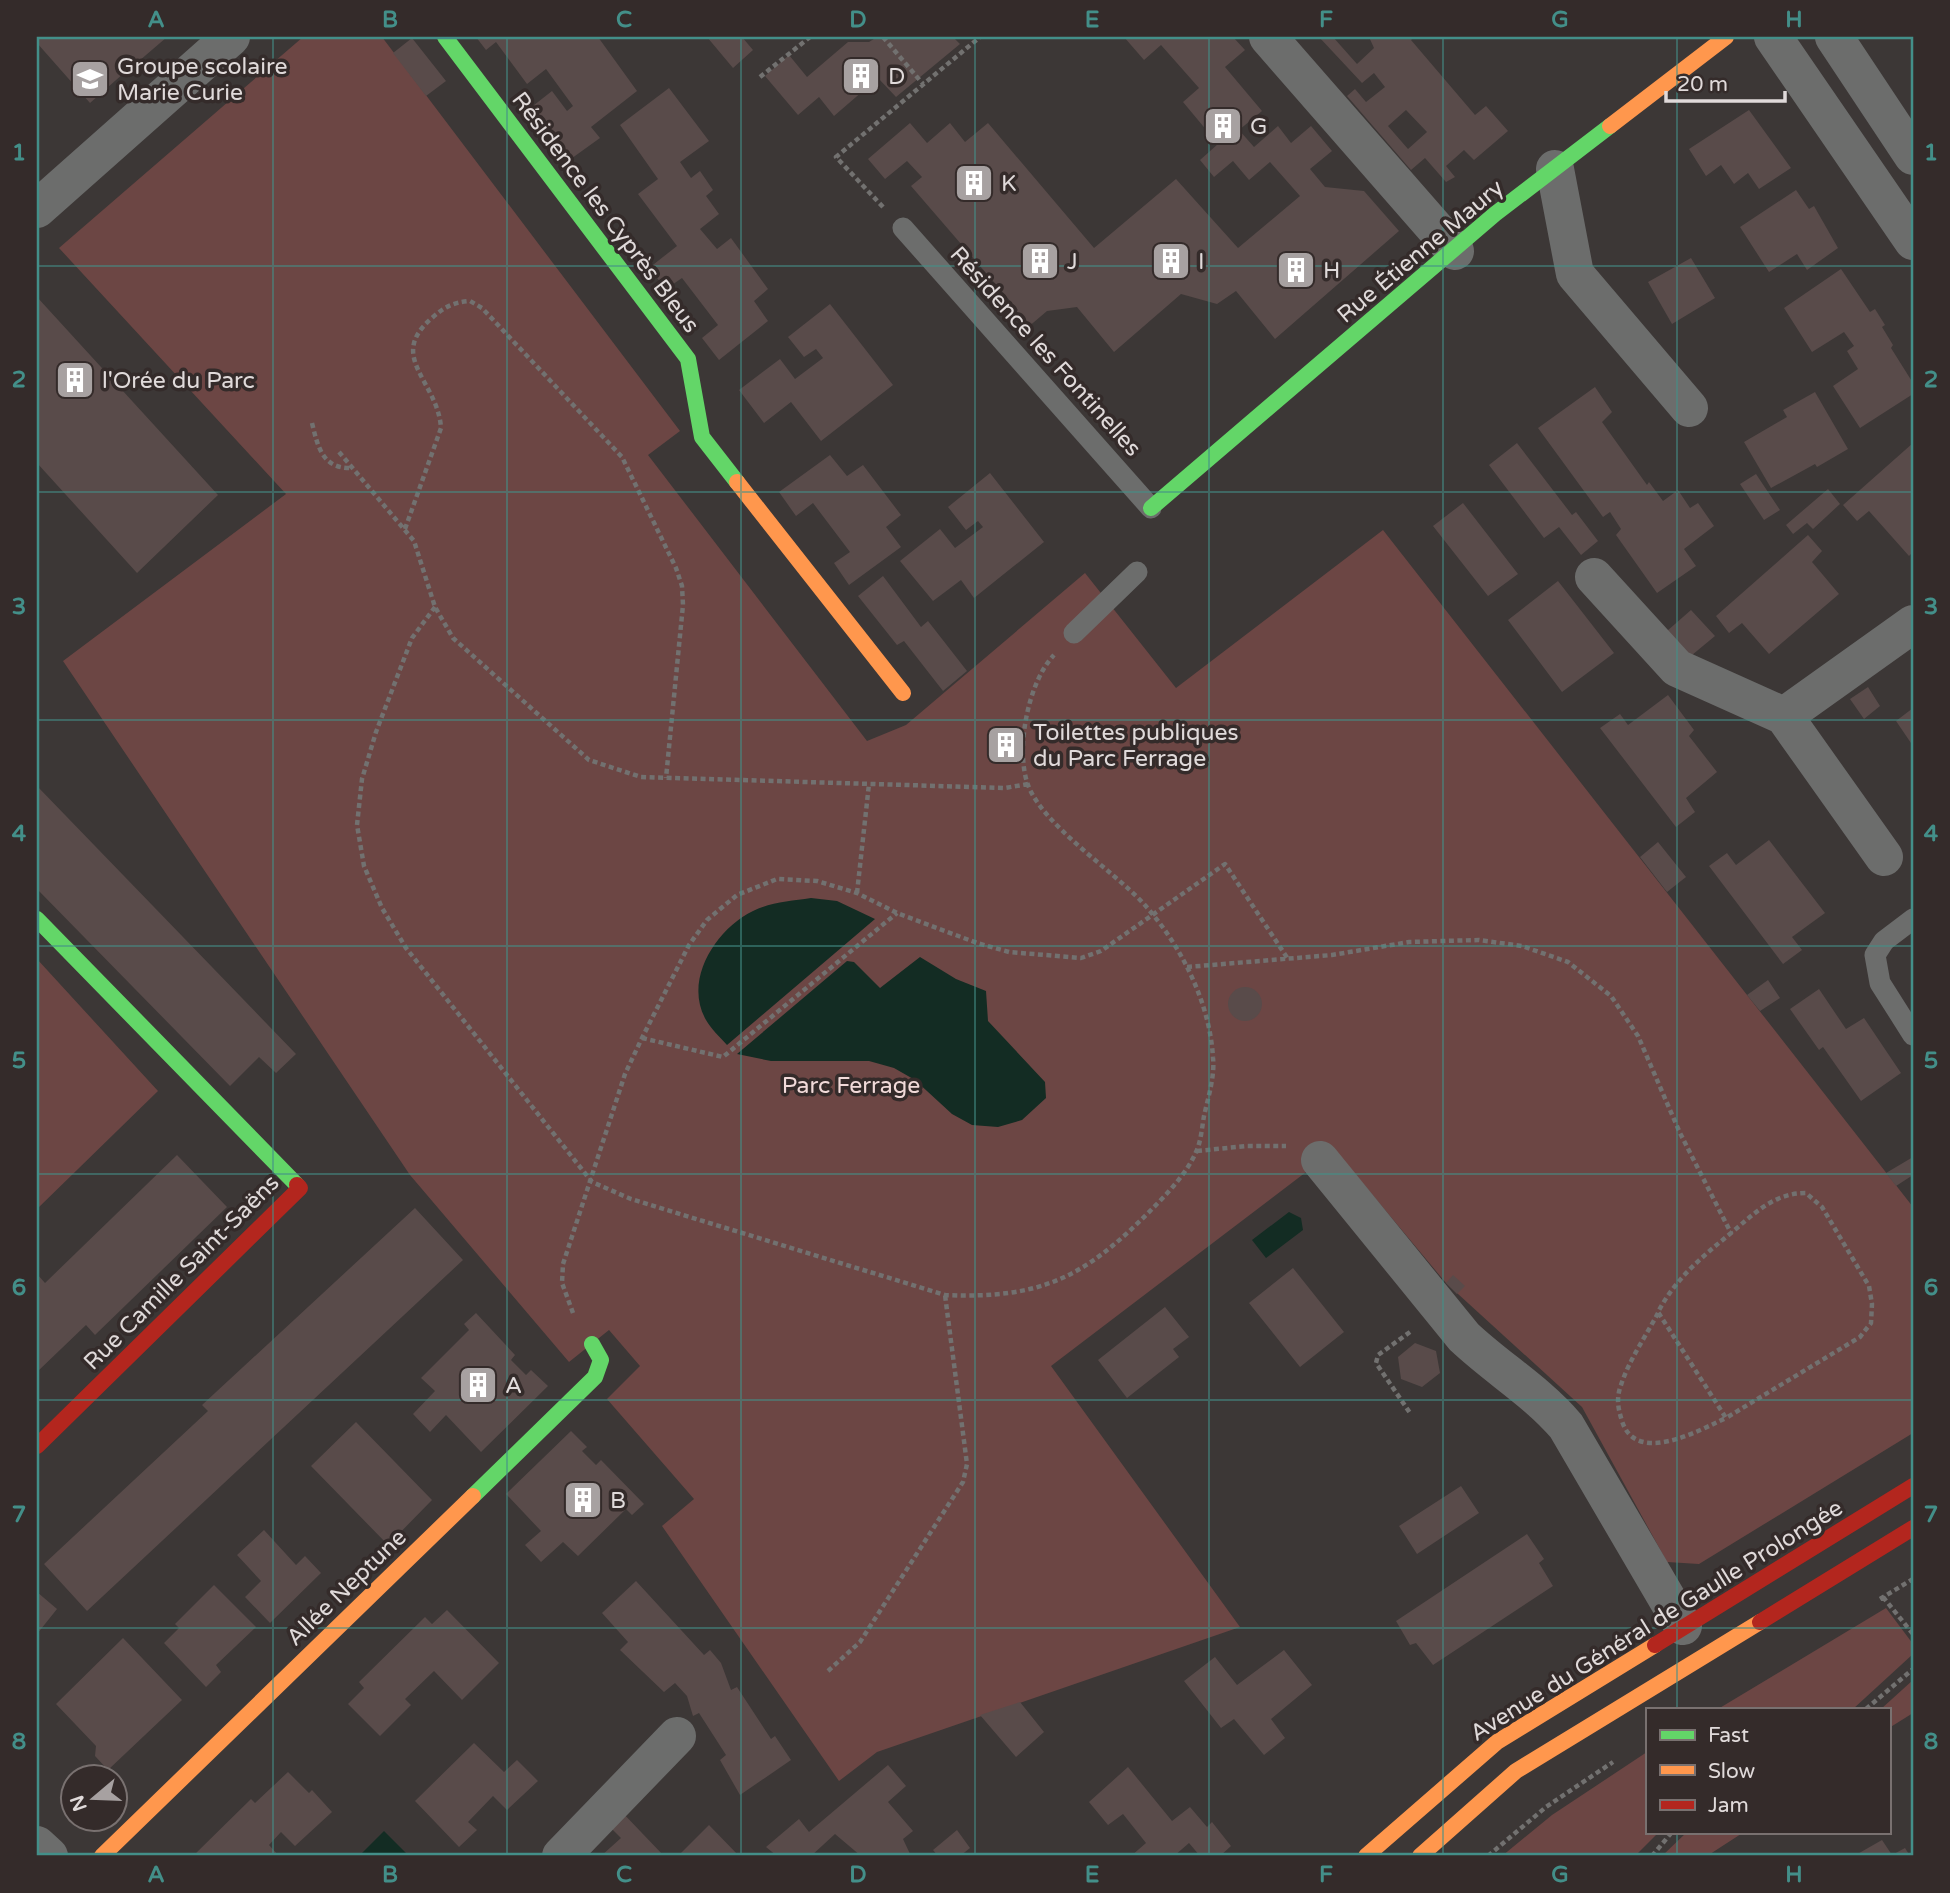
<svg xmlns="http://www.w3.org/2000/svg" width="1950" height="1893" font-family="'Varela Round',sans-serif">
<rect width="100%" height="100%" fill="#3c3736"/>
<path fill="#6c4644" d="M303,37H382L680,431L648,455L867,741L906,725L1085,573L1176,688L1383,530L1913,1207V1433L1699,1564L1667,1562L1582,1407L1446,1283L1335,1150L1051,1366L1240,1627L877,1752L839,1781L662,1526L694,1499L607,1399L640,1366L609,1330L569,1362L410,1175L63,661L286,494L59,248Z
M37,959L158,1091L37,1209Z
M1886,1608L1913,1644V1654L1853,1709H1718Z
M1913,1680V1713L1889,1728V1709H1881Z
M1647,1752V1832H1659L1635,1856H1502L1552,1815Z
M1687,1832H1744L1707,1856H1662Z"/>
<path fill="#132c23" d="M811,898L837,901L875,919L727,1045C720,1037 711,1029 706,1020C683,980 716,929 753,911C771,902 791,901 811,898Z
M920,957L956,979L986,991L988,1021L1045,1082L1046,1098L1022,1120L998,1127L972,1125L952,1114L915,1080L894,1068L869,1061H771L737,1054L847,961L854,962L880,988Z
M1289,1212L1301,1218L1303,1230L1266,1258L1252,1240Z
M384,1831L409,1856H359Z"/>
<path fill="#594b4a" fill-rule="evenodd" d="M37,37H167L132,67L127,62L121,69L124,73L90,103L37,43Z
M476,37H598L637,91L591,127L600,138L568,161L529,109L552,91L567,111L573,106L546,69L527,84L496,42L486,50Z
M707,37H742L753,50L733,68Z
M877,37H953L960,44L896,97L878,78L834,116L819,97L798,115L765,76L789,55L807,77L848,42H869Z
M1124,37H1233L1245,50L1225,67L1262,111L1239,130L1254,147L1278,126L1291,143L1311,126L1332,151L1310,169L1325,187L1364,191L1399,231L1275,339L1236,291L1217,304L1181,294L1114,352L1077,307L1047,311L1027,328L1014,313L1018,310L911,186L922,177L907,161L885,179L868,159L910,123L927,143L950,123L965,142L988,123L1094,248L1176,179L1238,248L1300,196L1270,162L1249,180L1233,161L1214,177L1200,160L1218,144L1183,102L1199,88L1161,45L1144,60Z
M1319,37H1333L1357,64L1374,48L1369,37H1414L1411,40L1475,115L1486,106L1508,131L1474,160L1464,150L1446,166L1455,177L1446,182L1425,158L1411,170L1347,96L1355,89L1366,102L1385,87L1374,73L1362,83ZM1406,110L1427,132L1408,149L1388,126Z
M412,38L446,81L426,96L393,53Z
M669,88L709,141L680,162L691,178L700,171L713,190L706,196L719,214L700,229L717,249L731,238L768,289L754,301L768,321L719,360L702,338L718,325L682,278L666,289L649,268L677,246L638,194L658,179L620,125Z
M1749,110L1791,168L1759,189L1748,173L1734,184L1721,165L1706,176L1689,149Z
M1796,190L1809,209L1814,206L1838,248L1807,270L1797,254L1769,272L1740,227Z
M1691,258L1715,298L1672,324L1648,282Z
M1841,269L1870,312L1875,309L1885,325L1882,327L1893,345L1891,348L1913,383V394L1860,428L1833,386L1858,369L1847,351L1854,346L1844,332L1812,352L1784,308Z
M37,297L218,495L137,573L37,463Z
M830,304L893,385L821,441L791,402L764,423L739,390L780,359L795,379L823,358L816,349L804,357L788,337Z
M1595,387L1612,412L1602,422L1647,485L1649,482L1663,501L1678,490L1690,508L1698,503L1714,526L1684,549L1696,566L1657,593L1616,535L1621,529L1610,512L1603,517L1538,428Z
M1815,392L1848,449L1817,467L1815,464L1771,488L1744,442L1787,417L1783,410Z
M1517,443L1572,515L1576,512L1598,541L1581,555L1559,527L1544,538L1489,465Z
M1913,443V552L1909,556L1869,511L1857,521L1843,505Z
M830,455L847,476L863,465L901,515L886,527L901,547L849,585L834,563L850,552L813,503L796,516L779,492Z
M990,473L1044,542L974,598L961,580L933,601L900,561L940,529L955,548L983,527L978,521L966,530L948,507Z
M1756,474L1780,510L1764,520L1740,484Z
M1828,489L1840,504L1813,529L1807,523L1793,534L1786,525Z
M1463,503L1518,574L1488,596L1433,526Z
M1808,535L1822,551L1812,562L1839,594L1769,654L1742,623L1729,633L1716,616Z
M883,576L921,627L928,621L967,671L943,691L904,641L897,645L858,596Z
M1558,581L1614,653L1562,692L1508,620Z
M1691,610L1715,636L1686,660L1667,631Z
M1868,687L1880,706L1864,719L1850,699Z
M1668,695L1694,730L1689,736L1717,772L1686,798L1695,812L1676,827L1600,728L1620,714L1628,725Z
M1913,708V746L1896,721Z
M996,736H1015V754H997Z
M37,786L296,1054L276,1073L259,1057L230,1086L37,889Z
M1769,840L1825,913L1792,937L1802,950L1783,964L1709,866L1727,853L1736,865Z
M1658,842L1686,877L1667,892L1640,857Z
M1768,980L1780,998L1760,1011L1747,995Z
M1228 1004a17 17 0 1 1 34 0a17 17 0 1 1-34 0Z
M1819,989L1846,1029L1864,1018L1901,1073L1861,1101L1823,1047L1819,1050L1790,1009Z
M177,1155L227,1207L95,1335L86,1325L37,1372V1274L45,1283Z
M1913,1157V1175L1896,1186L1886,1173Z
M415,1208L463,1260L87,1611L44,1564L208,1411L202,1405Z
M1293,1268L1344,1332L1300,1367L1249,1303Z
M1453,1275L1465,1286L1457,1294L1446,1283Z
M1165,1307L1189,1337L1173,1349L1179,1357L1127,1398L1098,1360Z
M476,1313L515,1355L511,1360L526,1375L531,1370L548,1386L481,1452L446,1415L430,1432L413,1414L435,1391L421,1378L469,1330L464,1324Z
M1415,1343L1436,1351L1440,1373L1422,1387L1401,1379L1398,1357Z
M356,1422L432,1500L388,1545L311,1466Z
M571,1431L587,1447L582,1451L596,1465L601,1460L644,1504L632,1515L626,1509L578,1556L563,1542L541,1562L525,1545L541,1531L506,1494Z
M1461,1486L1479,1513L1417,1554L1399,1526Z
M264,1530L296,1565L305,1556L321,1573L270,1623L245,1597L261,1581L237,1555Z
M1527,1534L1544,1559L1539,1563L1553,1586L1433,1665L1416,1643L1410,1645L1396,1621Z
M636,1581L704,1655L710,1650L721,1663L731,1690L737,1687L771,1739L775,1736L791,1760L740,1795L720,1760L726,1755L699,1713L693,1716L687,1696L675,1683L664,1692L620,1650L628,1642L602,1613Z
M214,1585L256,1627L216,1665L221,1672L206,1687L164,1643L179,1628L175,1624Z
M37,1592L57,1609L37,1634Z
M447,1610L499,1663L462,1700L434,1671L405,1699L411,1705L380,1736L348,1704L364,1688L359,1682L425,1617L432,1624Z
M123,1638L182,1700L108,1770L95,1756L96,1746L56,1704Z
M1284,1650L1312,1685L1271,1719L1285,1738L1264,1755L1234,1719L1221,1728L1184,1681L1215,1657L1237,1685Z
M1020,1702L1044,1732L1016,1757L980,1715Z
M474,1743L504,1772L517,1760L538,1781L507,1810L493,1796L468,1822L477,1830L459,1847L415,1801Z
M888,1765L906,1786L888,1802L913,1831L903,1839L911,1856H861L835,1834L811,1856H777L766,1847L799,1819L809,1832Z
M1128,1767L1172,1821L1190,1807L1207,1827L1212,1822L1231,1846L1220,1856H1200L1189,1843L1174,1856H1131L1146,1843L1123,1814L1108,1825L1089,1802Z
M288,1772L309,1793L312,1790L332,1812L295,1846L281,1832L269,1845L279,1856H193L251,1799L255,1803Z
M619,1809L664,1856H601L621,1838L606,1823Z
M709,1825L739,1856H678Z
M957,1830L970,1848L960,1856H938L933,1850Z
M1882,1840L1892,1855L1905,1848L1910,1856H1854Z"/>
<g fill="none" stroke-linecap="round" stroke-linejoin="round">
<path stroke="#727170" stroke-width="4.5" stroke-dasharray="5 3.5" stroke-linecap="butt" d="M883,37L923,84
M760,77L810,37
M883,207L836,157L980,37
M312,423C318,448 323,469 352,468
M339,452L414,541L435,607L453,638L589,760L641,777L1005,788L1028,784
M405,529L441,428C438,381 386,357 432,318C444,307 454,302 470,301L482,308L622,457L676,568L682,586L683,605L666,778
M435,607L412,638L376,732L362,779L357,825L364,866L382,908L406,948L592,1182L631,1199L945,1295C1041,1299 1084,1278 1151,1210C1167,1194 1187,1173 1196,1152C1201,1142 1202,1127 1204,1116C1208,1098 1215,1076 1213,1058C1210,1002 1180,943 1142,902C1112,870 1043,825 1028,785C1015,750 1028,682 1054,655
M857,893L869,784
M1187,967L1332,955L1409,942L1479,940L1522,946L1568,962L1611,996L1638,1036L1680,1133L1731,1233C1702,1257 1676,1278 1658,1312L1726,1418L1860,1337L1871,1323L1872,1304L1869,1286L1822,1207L1806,1193C1774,1193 1755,1213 1731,1233
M642,1038L723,1057L897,913
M1197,1151L1246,1146H1286
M573,1313L562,1283L563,1264L625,1074L642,1038L689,945L707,920L737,895L777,879L817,881L857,893L897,913L977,943L1009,952L1081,958L1101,951L1225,864L1288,959
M1658,1313C1646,1336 1629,1360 1621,1385C1616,1399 1618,1408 1622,1421C1636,1466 1700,1430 1726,1418
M1410,1332L1378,1355L1376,1363L1410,1413
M1883,1597L1913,1634
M1880,1599L1913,1579
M828,1671L860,1642L963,1482L967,1464L945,1295
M1866,1709L1913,1669
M1488,1856L1546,1807L1613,1762
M1652,1856L1672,1832"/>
<path stroke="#6c6d6c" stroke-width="21" d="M903,228L1151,508
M1074,633L1137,572
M1913,919L1884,941L1875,955L1880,983L1913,1035"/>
<path stroke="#6c6d6c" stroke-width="38" d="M1268,37L1455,251
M1773,37L1913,241
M1834,37L1913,156
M1555,169L1575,274L1689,408
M37,209L231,37
M1594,577L1677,668L1784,716
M1884,857L1784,716L1913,624
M1320,1160L1464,1337C1498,1369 1536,1391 1566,1426L1683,1626
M37,1845L49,1856
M561,1856L677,1736"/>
<path stroke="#63d668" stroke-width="16" d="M445,37L688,359L702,437L737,482
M1151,508L1495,214L1610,126
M37,919L297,1185
M473,1496L595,1377L601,1360L592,1344"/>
<path stroke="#ff974d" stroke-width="16" d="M1610,126L1726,37
M737,482L903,693
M102,1856L473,1496
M1366,1856L1497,1742L1655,1645
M1420,1856L1516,1771L1760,1622"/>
<path stroke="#b3261e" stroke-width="16" d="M37,1446L300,1188L297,1185
M1760,1622L1913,1528
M1655,1645L1913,1486"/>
</g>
<path fill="none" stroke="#438f89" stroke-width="2" stroke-opacity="0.55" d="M273,37V1856M507,37V1856M741,37V1856M975,37V1856M1209,37V1856M1443,37V1856M1677,37V1709M37,266H1913M37,492H1913M37,720H1913M37,946H1913M37,1174H1913M37,1400H1913M37,1628H1913M1677,1832V1856"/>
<defs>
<g id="building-square" transform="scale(2.0125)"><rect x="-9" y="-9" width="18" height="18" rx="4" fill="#a7a1a1" stroke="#342b2a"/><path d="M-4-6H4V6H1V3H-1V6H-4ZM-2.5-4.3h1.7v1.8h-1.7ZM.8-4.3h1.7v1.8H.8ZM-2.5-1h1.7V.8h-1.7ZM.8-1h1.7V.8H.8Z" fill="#fff"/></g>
<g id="school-square" transform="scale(2.0125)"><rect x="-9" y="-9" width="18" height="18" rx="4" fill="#a7a1a1" stroke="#342b2a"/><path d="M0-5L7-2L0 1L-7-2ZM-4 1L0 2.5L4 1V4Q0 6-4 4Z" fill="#fff"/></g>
</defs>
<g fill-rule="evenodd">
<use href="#building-square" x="861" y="76"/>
<use href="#school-square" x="90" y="79"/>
<use href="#building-square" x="1223" y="126"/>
<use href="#building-square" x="974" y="183"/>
<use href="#building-square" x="1040" y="261"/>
<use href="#building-square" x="1171" y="261"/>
<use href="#building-square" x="1296" y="270"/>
<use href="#building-square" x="75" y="380"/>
<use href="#building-square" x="1006" y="745"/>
<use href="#building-square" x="478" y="1385"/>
<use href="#building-square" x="583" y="1500"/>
</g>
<g text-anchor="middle" stroke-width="7" stroke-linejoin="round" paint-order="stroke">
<g font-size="23" fill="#e0dada" stroke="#342b2a" text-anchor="start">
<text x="117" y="74">Groupe scolaire<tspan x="117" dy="26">Marie Curie</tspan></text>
<text x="888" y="84">D</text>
<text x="1250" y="134">G</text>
<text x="1001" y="191">K</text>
<text x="1067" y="269">J</text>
<text x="1198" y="269">I</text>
<text x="1323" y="278">H</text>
<text x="102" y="388">l'Orée du Parc</text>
<text x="1033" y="740">Toilettes publiques<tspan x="1033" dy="26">du Parc Ferrage</tspan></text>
<text x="505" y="1393">A</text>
<text x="610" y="1508">B</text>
</g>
<g font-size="23" fill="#e0dada" stroke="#342b2a">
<text transform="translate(606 212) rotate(53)" y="8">Résidence les Cyprès Bleus</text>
<text transform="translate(1420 251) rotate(-40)" y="8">Rue Étienne Maury</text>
<text transform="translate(1046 351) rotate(48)" y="8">Résidence les Fontinelles</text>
<text transform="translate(181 1272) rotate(-45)" y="8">Rue Camille Saint-Saëns</text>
<text transform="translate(346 1587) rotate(-44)" y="8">Allée Neptune</text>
<text transform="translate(1656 1620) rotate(-32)" y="8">Avenue du Général de Gaulle Prolongée</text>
</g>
<g font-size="23" fill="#f1dad9" stroke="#342b2a">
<text x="851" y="1093">Parc Ferrage</text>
</g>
</g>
<rect width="1950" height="1893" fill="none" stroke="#342b2a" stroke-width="77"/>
<rect x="1646" y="1708" width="245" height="126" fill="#342b2a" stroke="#797170" stroke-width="2"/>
<rect x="1660" y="1730" width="35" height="10" fill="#63d668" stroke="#797170" stroke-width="2"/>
<text x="1708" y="1742" font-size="21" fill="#e0dada">Fast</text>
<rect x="1660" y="1765" width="35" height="10" fill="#ff974d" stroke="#797170" stroke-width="2"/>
<text x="1708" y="1778" font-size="21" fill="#e0dada">Slow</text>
<rect x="1660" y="1800" width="35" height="10" fill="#b3261e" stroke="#797170" stroke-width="2"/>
<text x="1708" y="1812" font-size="21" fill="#e0dada">Jam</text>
<g transform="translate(94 1798) rotate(251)"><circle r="33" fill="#342b2a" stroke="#797170" stroke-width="2"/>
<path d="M0-5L12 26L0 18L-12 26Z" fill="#a7a1a1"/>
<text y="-10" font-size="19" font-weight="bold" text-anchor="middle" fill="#e0dada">N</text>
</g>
<path d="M1666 91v10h119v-10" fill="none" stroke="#e0dada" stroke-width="3.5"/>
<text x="1677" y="91" font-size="21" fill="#e0dada" stroke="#342b2a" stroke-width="5" paint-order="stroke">20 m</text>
<rect x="38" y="38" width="1874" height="1816" fill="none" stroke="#438f89" stroke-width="2.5"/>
<g font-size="23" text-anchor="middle" font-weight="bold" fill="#438f89">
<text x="156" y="27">A</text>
<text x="390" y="27">B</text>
<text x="624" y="27">C</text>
<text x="858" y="27">D</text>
<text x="1092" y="27">E</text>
<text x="1326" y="27">F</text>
<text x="1560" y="27">G</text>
<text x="1794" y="27">H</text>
<text x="19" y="160">1</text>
<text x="1931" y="160">1</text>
<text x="19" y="387">2</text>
<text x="1931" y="387">2</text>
<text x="19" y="614">3</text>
<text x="1931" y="614">3</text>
<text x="19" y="841">4</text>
<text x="1931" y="841">4</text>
<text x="19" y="1068">5</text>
<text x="1931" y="1068">5</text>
<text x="19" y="1295">6</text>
<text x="1931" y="1295">6</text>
<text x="19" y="1522">7</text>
<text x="1931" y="1522">7</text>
<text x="19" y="1749">8</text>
<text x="1931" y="1749">8</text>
<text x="156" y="1882">A</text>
<text x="390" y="1882">B</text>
<text x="624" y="1882">C</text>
<text x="858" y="1882">D</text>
<text x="1092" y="1882">E</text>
<text x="1326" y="1882">F</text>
<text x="1560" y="1882">G</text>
<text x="1794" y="1882">H</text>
</g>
</svg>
